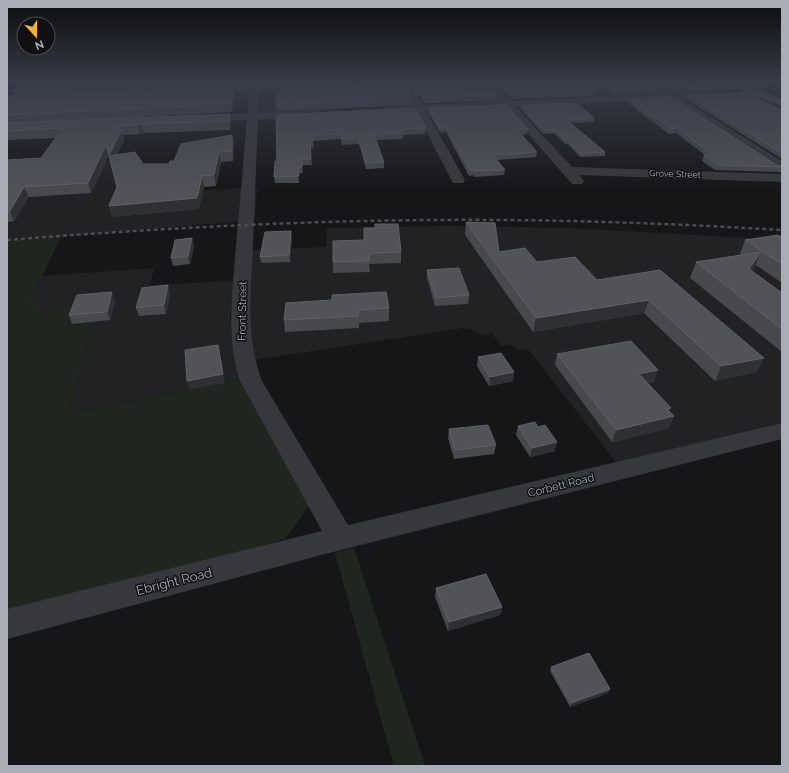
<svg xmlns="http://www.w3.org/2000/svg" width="789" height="773" font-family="Raleway,sans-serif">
<rect width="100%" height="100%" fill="#161618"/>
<path fill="#222225" d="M337,85L343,115L259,119L260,100L316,97L304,86Z
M123,160L144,194L257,187L255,220L7,241V167Z
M449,226L568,228L782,240V426L619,466L528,349L518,350L511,344L501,346L492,333L482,335L471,329L463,328L254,360L249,342L251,250L326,247L327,228Z
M154,268L150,285L235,281L230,317L232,340L241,379L68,414L94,324L64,327L31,299L42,276Z"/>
<path fill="#1e261f" d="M65,236L60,239L31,299L42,308L72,305L65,327L94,324L68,414L241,379L311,503L285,539L191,567L7,613V241Z
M354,548L425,766H394L335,553Z"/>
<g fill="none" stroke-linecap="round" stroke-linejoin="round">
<path fill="#37383d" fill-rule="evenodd" d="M250,82H260V86L308,84L313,87L308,90L259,92L258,113L306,111L311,114L306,117L258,120C256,161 255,203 253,245C251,291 245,337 262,381L348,525L782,423V439L325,554L7,639V609L322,531L240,381C225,337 233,290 236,245C240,203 243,162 247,120L200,122L194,119L200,116L248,113L249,92L204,94L199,91L204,88L250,86Z
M400,82H410L423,105L500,101L483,82H493L511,101L661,94L644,82H656L673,93L723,92L724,94L719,97L682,99L782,161V171L777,170L669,99L516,107L572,167L782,174V182L579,175L584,181L582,184H572L505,107L426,111L465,180L463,183H453L416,112L386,113L381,110L386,107L412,106Z"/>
<path fill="#53555c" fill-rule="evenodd" d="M725,82H738L782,99V106L727,84Z"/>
<path stroke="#4a4c52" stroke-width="2.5" stroke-dasharray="4 3" stroke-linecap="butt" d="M7,240C148,229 290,221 431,220C548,219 665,223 782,230"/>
</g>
<path fill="#47494d" d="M238,82L237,86H234L235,94L232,112L66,121L230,114L231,122L230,130L144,133L140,134L123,135L124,140L117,155L143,164H169L174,161L234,145L233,161L221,162L216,186L204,187L199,209L112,217L109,206L117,187L109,155L91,193L29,197L14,221L7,222V160L41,158L56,138L7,140V96L231,86L15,95L13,91Z
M279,82H322L279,84Z
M412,82L497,95V101L424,103L418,94L413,93L409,95L411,99V105L277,111L276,105Z
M495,82H651L659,88L657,93L613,95L602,87L595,96L512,99Z
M658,82H732L738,84L737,89L674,92Z
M742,82H766L763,90Z
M689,96L759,99L782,110V159L688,100Z
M629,99L778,166H782V172L715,170L702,161L704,155H705L676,133L669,134L628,103Z
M521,105L594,118V122L570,123L605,152V156L580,157L568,144H565L554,133L543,134L520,108Z
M429,108L528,129L527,134L522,135L537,152L536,157L497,160L505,170L504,175L474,177L473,175L469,176L446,132L440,133L429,113Z
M276,115L426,128L425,134L403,135V139L376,140L384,162V168L366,169L359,144L342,145L341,139L313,141L314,147L310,148L312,165H302L303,173H298L299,183H275L274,177L277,161Z
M466,222L499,252L597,280L660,270L757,372L715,381L644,313L533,332L465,235Z
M291,231L292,237L290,262L261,263L260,257Z
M782,237V283L756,265L752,271L782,293V352L690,278L696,262L741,255L740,254L745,240Z
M192,238L194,246L190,264L173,266L171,258Z
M333,241L401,252V263L369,264L370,272L333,273Z
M427,270L469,295L468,304L435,306L427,278Z
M168,285L170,294L166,314L139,316L136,308Z
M332,300L389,308V321L359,323V328L285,332L284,320Z
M115,301L110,320L72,324L69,315Z
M557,354L654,382L647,383L671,408L669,411L674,416L669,428L612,442L555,365Z
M478,357L514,372L513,381L489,386L477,366Z
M518,426L555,451L530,457L516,435Z
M449,429L496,445L494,454L454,459L448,438Z
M436,588L502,607L500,615L448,631L435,597Z
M551,667L610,689L608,693L570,707L550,671Z"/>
<path fill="#2f3033" d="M603,82L602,87L595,96L596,90Z
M234,86L235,94L232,112L231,104Z
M413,87V93L407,97V91Z
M230,114L231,122L230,130L229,121Z
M141,124L144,133L140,134L137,125Z
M121,131L124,140L112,165L109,155Z
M232,135L234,145L233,161L232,151Z
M106,145L109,154L91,193L88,183Z
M219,152L221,162L216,186L214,175Z
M202,176L204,187L199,209L112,217L109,206Z
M24,187L29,197L14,221L10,211Z
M291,231L292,237L290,262L289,255Z
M192,238L194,246L190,264L188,256Z
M761,252L755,267L742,284L749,269Z
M168,285L170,294L166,314L164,305Z
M112,292L115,301L110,320L107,312Z
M649,300L644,313L533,332L536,318Z
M218,345L225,383L190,390L187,381Z
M764,358L757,372L715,381L721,366Z
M658,370L654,382L635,385L639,374Z
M514,372L513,381L489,386L490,377Z
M671,408L667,418L674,416L669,428L612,442L616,430L667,409Z
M557,442L555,451L530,457L532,448Z
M502,607L500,615L448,631L449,622Z
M610,689L608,693L570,707L571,703Z"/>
<path fill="#525359" stroke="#5f6168" d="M22,82H236L13,91Z
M412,82H486L497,95L424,98L418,89L413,87L407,91L411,99L276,105V95H278V88Z
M500,82H603L596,90L512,94Z
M604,82H651L659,88L614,90Z
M667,82H732L738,84L676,87Z
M757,82H766L765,85Z
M234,86L231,104L7,115V96Z
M757,92L761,94L759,99L782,110V153L689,96Z
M671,97L778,166H782V167L717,165L704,155H713L677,128L671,129L629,99Z
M577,103L594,118L567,120L605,152L581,154L568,141H566L555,130H544L521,105Z
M506,105L528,129L517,130L537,152L493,155L505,170L474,171V170H470L446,127L440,128L429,108Z
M415,108L426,128L402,129L403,133L374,135L384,162L366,163L358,138L342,139L341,134L313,135V141L310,142L311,159H301L302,167H298L299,176L274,177L275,161H277L276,115Z
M230,114L229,121L141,124L137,125L118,126L121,131L109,155L106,145L88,183L24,187L10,211H7V160L41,158L63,128L7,131V123Z
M232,135V151L219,152L214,175L202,176L197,198L109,206L117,187L109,156L135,152L143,164H169L170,161H174L181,144Z
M466,222L495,223L499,252L525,248L537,262L575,257L597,280L660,270L764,358L721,366L649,300L536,318Z
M375,224H398L401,252L369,253V261L333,262V241L364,240V228H375Z
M291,231L289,255L260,257L265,232Z
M778,235L782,237V264L745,240Z
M192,238L188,256L171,258L175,240Z
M761,252L749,269L782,293V329L696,262Z
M459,268L469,295L436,298L427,270Z
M168,285L164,305L136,308L142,288Z
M112,292L107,312L69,315L77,295Z
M386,292L389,308L358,310V316L284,320L286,303L332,300V295Z
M631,341L658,370L639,374L671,408L667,409L674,416L616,430L557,354Z
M218,345L223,374L187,381L185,350Z
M501,353L514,372L490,377L478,357Z
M535,422L538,427L545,425L557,442L532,448L518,426Z
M488,425L496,445L455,450L449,429Z
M486,574L502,607L449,622L436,588Z
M589,653L610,689L571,703L551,667Z"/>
<linearGradient id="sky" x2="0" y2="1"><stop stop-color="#0c0c0d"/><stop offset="0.43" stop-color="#363c48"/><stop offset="1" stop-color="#363c48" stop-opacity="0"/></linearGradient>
<rect width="789" height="190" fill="url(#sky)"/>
<g text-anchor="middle" stroke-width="3" stroke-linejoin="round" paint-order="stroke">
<g font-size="9" fill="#a8adb8" stroke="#111113">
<text transform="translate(675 174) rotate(2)" y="3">Grove Street</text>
</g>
<g font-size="11" fill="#a8adb8" stroke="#111113">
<text transform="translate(242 311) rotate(-89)" y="4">Front Street</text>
<text transform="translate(561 485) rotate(-14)" y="4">Corbett Road</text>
</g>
<g font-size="13" fill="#a8adb8" stroke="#111113">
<text transform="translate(174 581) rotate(-14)" y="5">Ebright Road</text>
</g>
</g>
<rect width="789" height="773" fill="none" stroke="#a8adb8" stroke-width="16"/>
<g transform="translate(36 36) rotate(159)"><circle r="19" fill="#111113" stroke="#4d4f55"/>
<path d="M0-3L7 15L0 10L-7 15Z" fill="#f2b134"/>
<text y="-6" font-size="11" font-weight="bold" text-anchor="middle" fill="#a8adb8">N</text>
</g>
</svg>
